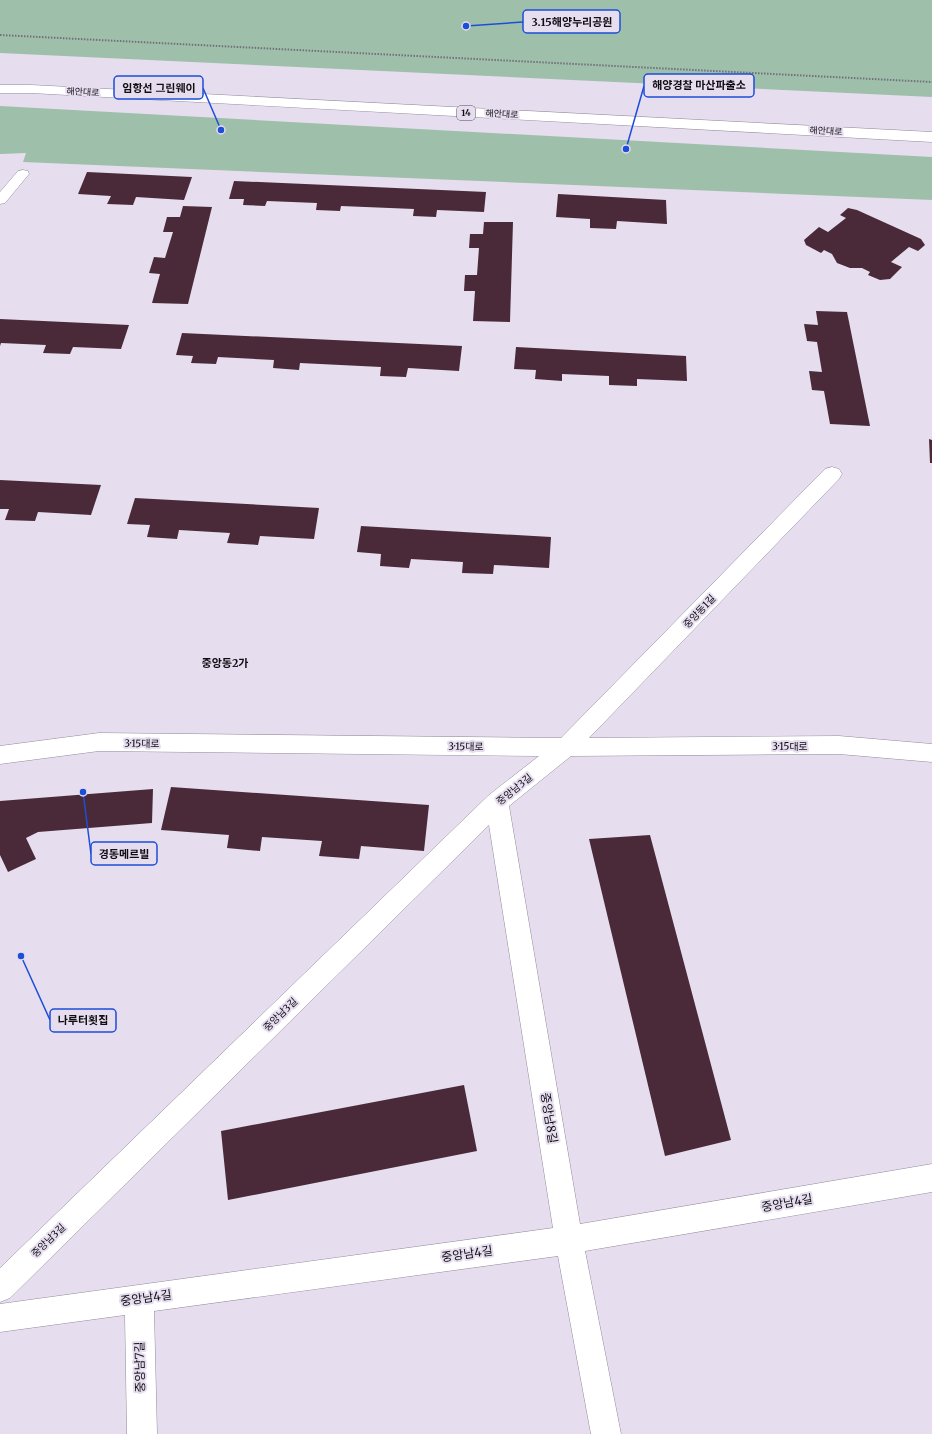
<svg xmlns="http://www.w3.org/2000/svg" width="932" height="1434" font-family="Merriweather,'Noto Sans KR',serif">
<rect width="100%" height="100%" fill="#e6ddef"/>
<path fill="#9ec0aa" d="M0,0H932V97L0,53Z
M0,106L932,157V200L23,162L26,153L0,154Z"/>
<path fill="#4a2a38" d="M87,172L192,177L184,200L136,197L133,205L107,204L111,196L78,194Z
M234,181L486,192L484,212L437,210L436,217L413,216L414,209L341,206L340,211L316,210L317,203L267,201L265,206L243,205L244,199H229Z
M558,194L666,200L667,224L617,221L616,229L590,228V219L556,217Z
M183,206L212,207L188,304L152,303L160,274L149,273L154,257L165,258L173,232H163L167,217H180Z
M848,208L857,210L921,239L925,245L918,251L909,247L891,262L902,267L890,279L880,280L868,275L870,272L862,268H850L837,263L832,254L824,250L821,253L806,245L804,240L819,227L828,232L846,218L840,215Z
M484,222H513L510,322L473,321L475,291H464L465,275H477L479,248H469L470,234H483Z
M816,311L847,312L870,426L830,424L824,391L812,390L809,371L822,372L817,342L807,341L804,324L818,325Z
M0,319L129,325L121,349L73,347L70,354L43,353L46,345L1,343L0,346Z
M182,333L462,346L459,371L408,368L406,377L380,376L381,367L300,363L299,370L273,368L274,360L218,357L216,364L191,363L193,356L176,355Z
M516,347L686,356L687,381L637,379V386L609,385V376L562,374V381L535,379L536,370L514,369Z
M929,439L932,440V463H930Z
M0,480L101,485L91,515L38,512L35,521L5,520L9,509H0Z
M135,498L319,508L314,539L260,536L258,545L227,543L230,533L179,530L177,539L147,537L150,525L127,524Z
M361,526L551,537L549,568L494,565L493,574L462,573L463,562L411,559L409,568L380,566L381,554L357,552Z
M171,787L429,805L424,851L361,846L359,859L319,856L322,841L262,837L260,851L227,848L229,835L161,830Z
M153,789L152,823L38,832L26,838L36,859L8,872L0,855V801Z
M650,835L731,1140L665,1156L589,839Z
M464,1085L477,1151L228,1200L221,1131Z"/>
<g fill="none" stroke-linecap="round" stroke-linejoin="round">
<g stroke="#938b9b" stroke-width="1">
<path id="lane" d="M23,170L28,171L29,174L5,203L0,204V192L18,171Z"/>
</g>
<g stroke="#938b9b" stroke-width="1">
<path id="street" d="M832,467L839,469L842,474L839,479L589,738L839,736L932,744V762L839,754L571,756L509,806L580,1224L932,1164V1192L585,1251L621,1434H591L558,1256L154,1311L157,1434H127L125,1315L0,1332V1304L553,1228L489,825L10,1298L0,1302V1268L489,795L539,756L99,751L0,764V746L99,733L561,738L825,469Z"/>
</g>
<g stroke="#938b9b" stroke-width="1">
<path id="primary" d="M0,85H31L932,132V142L31,93H0Z"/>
</g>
<path stroke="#746e7a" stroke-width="2" stroke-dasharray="1.5 1.5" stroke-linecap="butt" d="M0,35L932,82"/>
<use href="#lane" fill="#fff" fill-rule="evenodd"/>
<use href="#street" fill="#fff" fill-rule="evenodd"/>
<use href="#primary" fill="#fff" fill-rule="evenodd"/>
</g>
<g text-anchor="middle" stroke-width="4" stroke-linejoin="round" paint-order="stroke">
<g font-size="9" fill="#0f0c12" stroke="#e6ddef">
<text transform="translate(83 92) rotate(3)" y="3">해안대로</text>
<text transform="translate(502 114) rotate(3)" y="3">해안대로</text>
<text transform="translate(826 131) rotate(3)" y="3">해안대로</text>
</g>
<rect fill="#e6ddef" stroke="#504b54" stroke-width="1" x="457" y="106" width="18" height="14" rx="3"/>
<g font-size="9" font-weight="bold" fill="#0f0c12">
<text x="466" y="116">14</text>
</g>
<g font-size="10" fill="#0f0c12" stroke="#e6ddef">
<text transform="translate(699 611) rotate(-46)" y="4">중앙동1길</text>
<text transform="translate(142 743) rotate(1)" y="4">3·15대로</text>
<text transform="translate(466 746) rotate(1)" y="4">3·15대로</text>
<text x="790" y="750">3·15대로</text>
<text transform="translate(514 789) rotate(-39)" y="4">중앙남3길</text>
<text transform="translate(280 1014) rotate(-44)" y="4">중앙남3길</text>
<text transform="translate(48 1240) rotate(-44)" y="4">중앙남3길</text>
</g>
<g font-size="11" font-weight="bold" fill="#0f0c12" stroke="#e6ddef">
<text x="225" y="667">중앙동2가</text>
</g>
<g font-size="12" fill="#0f0c12" stroke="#e6ddef">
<text transform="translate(549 1118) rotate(81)" y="4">중앙남8길</text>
<text transform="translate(787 1203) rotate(-10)" y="4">중앙남4길</text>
<text transform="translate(467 1254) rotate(-8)" y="4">중앙남4길</text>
<text transform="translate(146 1298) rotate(-8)" y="4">중앙남4길</text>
<text transform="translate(140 1367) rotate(-91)" y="4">중앙남7길</text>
</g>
</g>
<path fill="none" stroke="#1d4ed8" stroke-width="1.5" d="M466 26L523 22M626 149L644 86M221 130L203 88M83 792L91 854M21 956L50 1020"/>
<g fill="#1d4ed8" stroke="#e6ddef" stroke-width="1.5">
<circle cx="466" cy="26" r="4"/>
<circle cx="626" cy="149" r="4"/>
<circle cx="221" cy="130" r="4"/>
<circle cx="83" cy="792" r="4"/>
<circle cx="21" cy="956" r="4"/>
</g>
<g fill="#e6ddef" stroke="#1d4ed8" stroke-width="1.5">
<rect x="523" y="10" width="97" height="23" rx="4"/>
<rect x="644" y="74" width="110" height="23" rx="4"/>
<rect x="114" y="76" width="89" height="23" rx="4"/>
<rect x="91" y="842" width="66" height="23" rx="4"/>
<rect x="50" y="1009" width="66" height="23" rx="4"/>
</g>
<g font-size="11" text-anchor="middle" font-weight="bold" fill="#0f0c12">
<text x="572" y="26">3.15해양누리공원</text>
<text x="699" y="89">해양경찰 마산파출소</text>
<text x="159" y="92">임항선 그린웨이</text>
<text x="124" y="858">경동메르빌</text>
<text x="83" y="1024">나루터횟집</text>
</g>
</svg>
